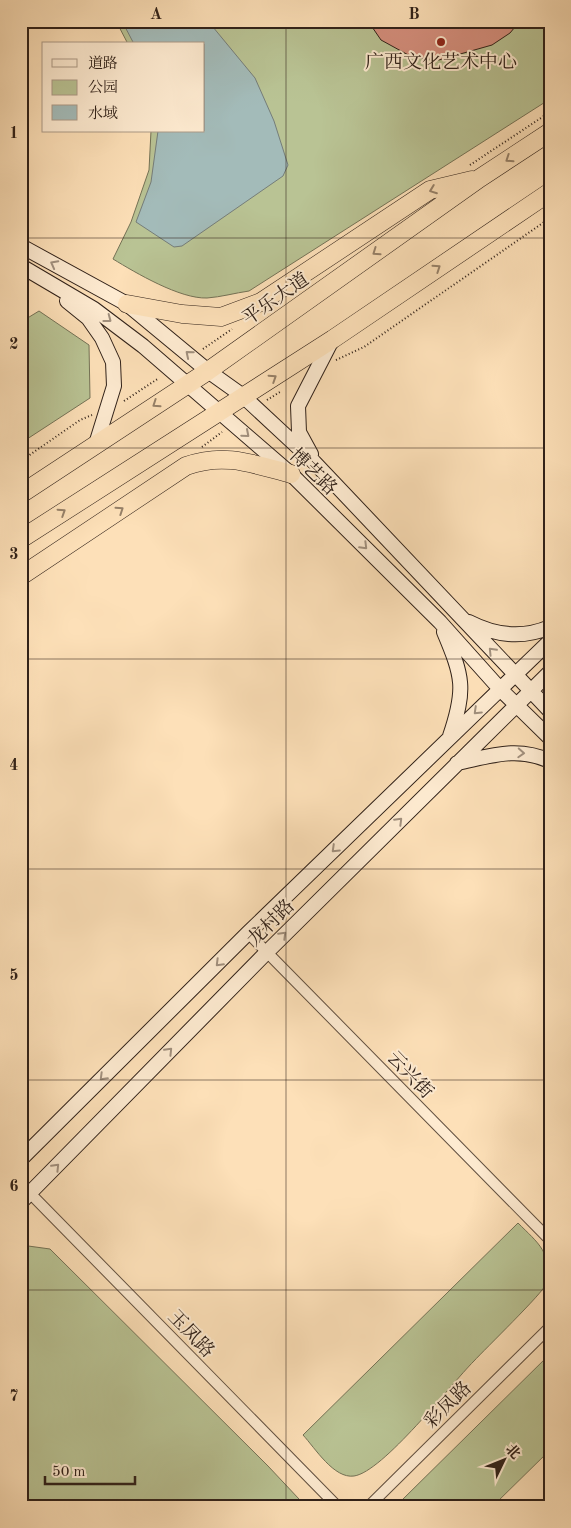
<svg xmlns="http://www.w3.org/2000/svg" width="571" height="1528" font-family="'Old Standard TT','Noto Serif SC',serif">
<rect width="100%" height="100%" fill="#fde0b8"/>
<filter id="stains"><feTurbulence type="fractalNoise" baseFrequency=".004" numOctaves="4"/><feColorMatrix values="0 0 0 0 .2 0 0 0 0 .09 0 0 0 0 .02 0 0 0 .5 -.17"/></filter>
<radialGradient id="worn" r=".72"><stop offset=".6" stop-color="#630" stop-opacity="0"/><stop offset="1" stop-color="#630" stop-opacity=".3"/></radialGradient>
<path fill="#b9c394" stroke="#747256" d="M116,21H550V99L249,291C235,293 221,297 207,298C180,299 136,273 113,259L131,222L149,170L151,131H204V44H128Z
M39,311L89,345L90,398L21,443V322Z
M518,1223C538,1243 553,1253 546,1284C544,1292 484,1350 474,1361C451,1384 383,1472 354,1476C334,1479 315,1448 303,1435Z
M21,1245L50,1249L268,1466L299,1499L301,1507H21Z
M550,1354V1450L492,1507H400L401,1501Z"/>
<path fill="#a3bbb9" stroke="#757d79" d="M122,21H208L255,78L274,121L288,165L283,176L182,246L174,247L136,222L151,182L158,131H204V44H134Z"/>
<path fill="#d68f7e" stroke="#302119" d="M368,21H520L510,33L492,45L439,60L412,57L381,40Z"/>
<g fill="none" stroke-linecap="round" stroke-linejoin="round">
<g stroke="#635141" stroke-width="12">
<path id="street" d="M248,933L550,1240
M21,1184L338,1507
M368,1507L550,1327"/>
</g>
<g stroke="#302119" stroke-width="16">
<path id="secondary" d="M21,246L127,304L208,371L243,396L314,462L550,711
M21,266L94,309L143,346L291,474L440,622L500,689L550,738
M67,301L88,318L102,338L113,362L114,386L96,444
M311,454L299,432L298,406L332,340
M469,622C496,636 522,639 550,627
M444,632C463,677 466,689 450,736
M457,763C491,756 517,746 550,761
M21,1159L248,933L550,641
M21,1202L267,952L550,672"/>
</g>
<g stroke="#302119" stroke-width="19">
<path id="highway" d="M127,304L182,314L221,317L261,302L430,190L472,180
M21,494L208,371L480,178L550,132
M21,539L333,339L550,192
M21,576L186,466C225,452 253,464 291,474"/>
</g>
<path stroke="#302119" stroke-width="2" stroke-dasharray="1 2.5" stroke-linecap="butt" d="M470,165L550,112
M203,349L232,329
M336,360L364,347L550,218
M267,400L280,392
M124,401L159,378
M202,447L222,432
M21,461L80,420L92,415"/>
<use href="#street" stroke="#feebd1" stroke-width="10"/>
<use href="#secondary" stroke="#feebd1" stroke-width="14"/>
<use href="#highway" stroke="#fde0b8" stroke-width="18"/>
</g>
<defs><path id="oneway-chevron" d="M-2-3.5L2.5 0L-2 3.5" fill="none" stroke-width="1.6" stroke-linecap="round" stroke-linejoin="round" transform="scale(1.25)"/></defs>
<g stroke="#968068">
<use href="#oneway-chevron" transform="translate(509 159) rotate(146)"/>
<use href="#oneway-chevron" transform="translate(433 190) rotate(159)"/>
<use href="#oneway-chevron" transform="translate(376 252) rotate(145)"/>
<use href="#oneway-chevron" transform="translate(437 268) rotate(-34)"/>
<use href="#oneway-chevron" transform="translate(273 378) rotate(-33)"/>
<use href="#oneway-chevron" transform="translate(156 404) rotate(146)"/>
<use href="#oneway-chevron" transform="translate(120 510) rotate(-34)"/>
<use href="#oneway-chevron" transform="translate(62 512) rotate(-33)"/>
</g>
<g stroke="#a1907e">
<use href="#oneway-chevron" transform="translate(54 264) rotate(-152)"/>
<use href="#oneway-chevron" transform="translate(108 319) rotate(37)"/>
<use href="#oneway-chevron" transform="translate(189 354) rotate(-140)"/>
<use href="#oneway-chevron" transform="translate(246 434) rotate(41)"/>
<use href="#oneway-chevron" transform="translate(364 546) rotate(45)"/>
<use href="#oneway-chevron" transform="translate(492 651) rotate(-134)"/>
<use href="#oneway-chevron" transform="translate(477 711) rotate(136)"/>
<use href="#oneway-chevron" transform="translate(521 753) rotate(3)"/>
<use href="#oneway-chevron" transform="translate(399 821) rotate(-45)"/>
<use href="#oneway-chevron" transform="translate(335 849) rotate(136)"/>
<use href="#oneway-chevron" transform="translate(283 935) rotate(-45)"/>
<use href="#oneway-chevron" transform="translate(219 963) rotate(135)"/>
<use href="#oneway-chevron" transform="translate(169 1051) rotate(-46)"/>
<use href="#oneway-chevron" transform="translate(103 1077) rotate(135)"/>
<use href="#oneway-chevron" transform="translate(56 1167) rotate(-46)"/>
</g>
<path fill="none" stroke="#302119" stroke-width="1" stroke-opacity="0.55" d="M286,21V1507M21,238H550M21,448H550M21,659H550M21,869H550M21,1080H550M21,1290H550"/>
<circle fill="#8f2418" stroke="#feebd1" stroke-width="2" cx="441" cy="42" r="5"/>
<g text-anchor="middle" stroke-width="4" stroke-linejoin="round" paint-order="stroke">
<g font-size="19" fill="#302119" stroke="#feebd1">
<text x="441" y="68">广西文化艺术中心</text>
</g>
<g font-size="19" fill="#302119" stroke="#feebd1">
<text transform="translate(275 298) rotate(-35)" y="7">平乐大道</text>
<text transform="translate(314 471) rotate(44)" y="7">博艺路</text>
<text transform="translate(270 922) rotate(-45)" y="7">龙村路</text>
<text transform="translate(411 1074) rotate(46)" y="7">云兴街</text>
<text transform="translate(192 1333) rotate(46)" y="7">玉凤路</text>
<text transform="translate(447 1404) rotate(-45)" y="7">彩凤路</text>
</g>
</g>
<rect width="571" height="1528" fill="none" stroke="#fde0b8" stroke-width="55"/>
<rect x="42" y="42" width="162" height="90" fill="#feebd1" stroke="#ac9a87"/>
<rect x="52" y="59" width="25" height="8" fill="#feebd1" stroke="#ac9a87"/>
<text x="88" y="68" font-size="15" fill="#302119">道路</text>
<rect x="52" y="80" width="25" height="15" fill="#b9c394" stroke="#ac9a87"/>
<text x="88" y="92" font-size="15" fill="#302119">公园</text>
<rect x="52" y="105" width="25" height="15" fill="#a3bbb9" stroke="#ac9a87"/>
<text x="88" y="118" font-size="15" fill="#302119">水域</text>
<g transform="translate(504 1460) rotate(47)" stroke="#feebd1" stroke-width="4" paint-order="stroke">
<path d="M0-4L9 19L0 12L-9 19Z" fill="#302119"/>
<text y="-8" font-size="14" font-weight="bold" text-anchor="middle" fill="#302119">北</text>
</g>
<path d="M45 1476v8h90v-8" fill="none" stroke="#302119" stroke-width="2.5"/>
<text x="52" y="1476" font-size="15" fill="#302119" stroke="#feebd1" stroke-width="4" paint-order="stroke">50 m</text>
<rect x="28" y="28" width="516" height="1472" fill="none" stroke="#302119" stroke-width="2"/>
<g font-size="16" text-anchor="middle" font-weight="bold" fill="#302119">
<text x="156" y="19">A</text>
<text x="414" y="19">B</text>
<text x="14" y="138">1</text>
<text x="14" y="349">2</text>
<text x="14" y="559">3</text>
<text x="14" y="770">4</text>
<text x="14" y="980">5</text>
<text x="14" y="1191">6</text>
<text x="14" y="1401">7</text>
</g>
<rect width="100%" height="100%" filter="url(#stains)"/>
<rect width="100%" height="100%" fill="url(#worn)"/>
</svg>
